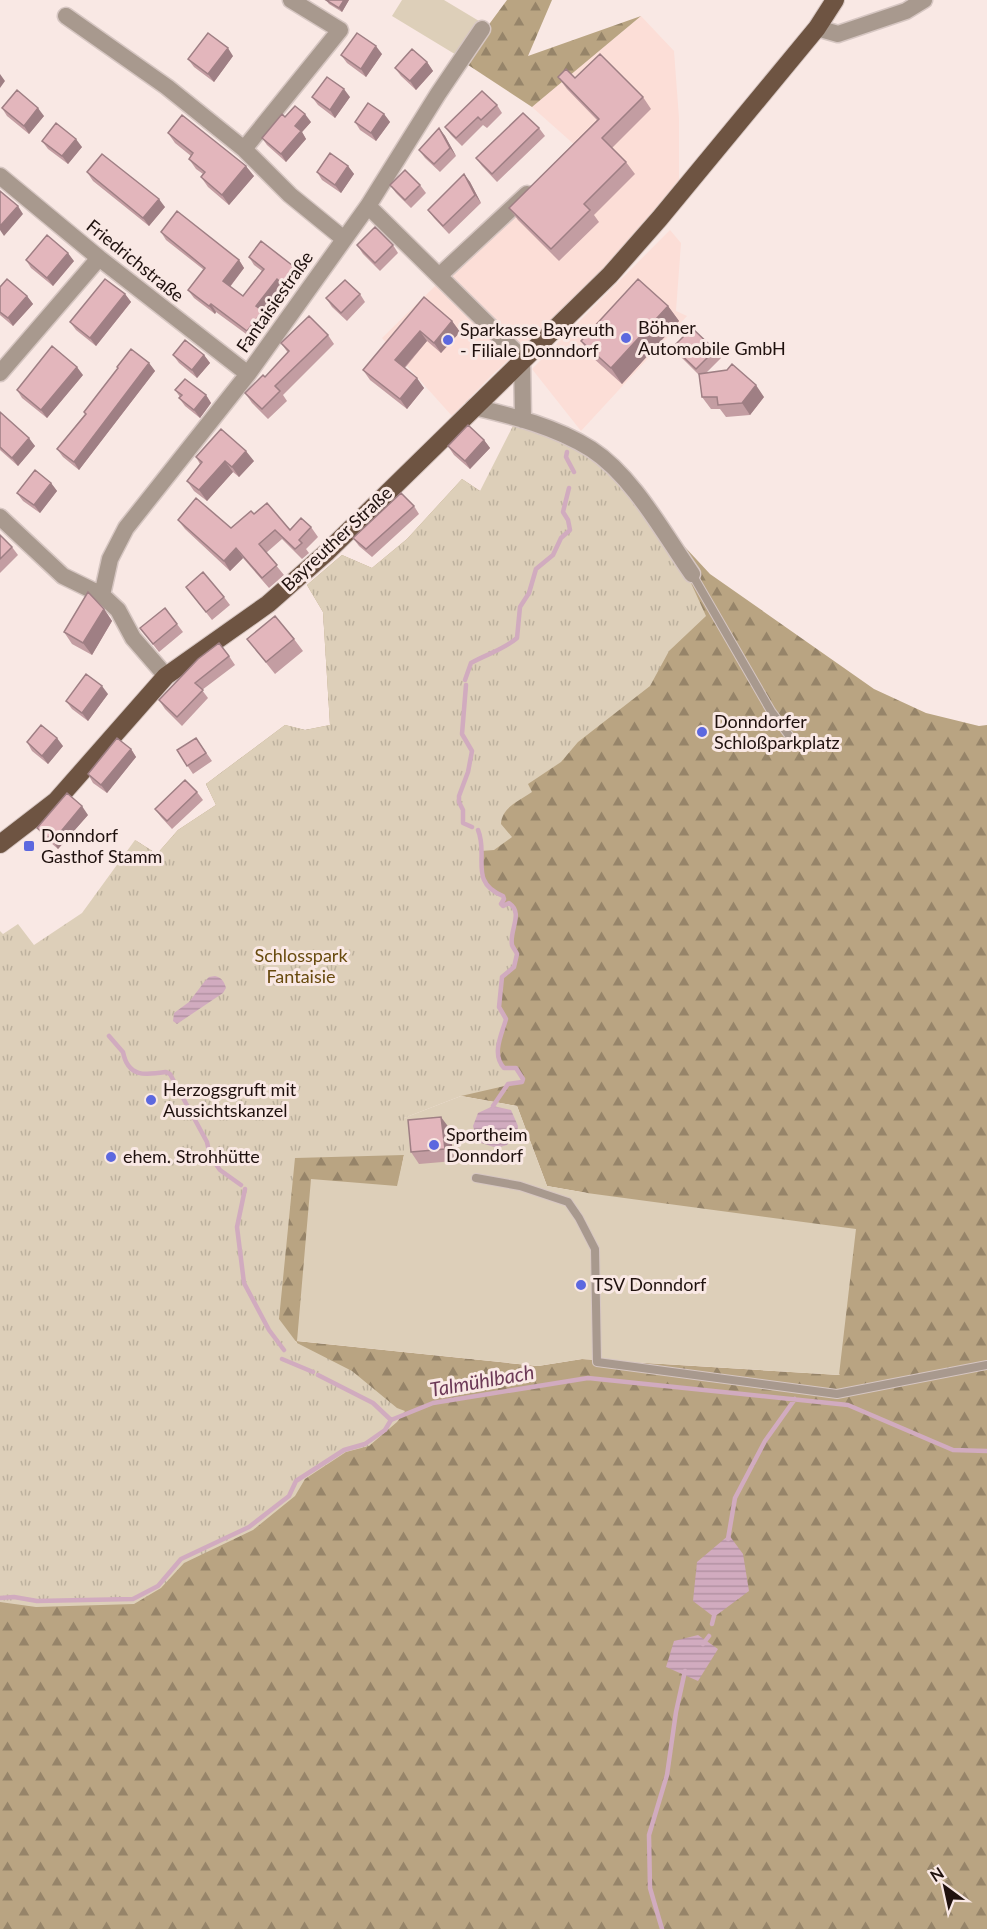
<svg xmlns="http://www.w3.org/2000/svg" width="987" height="1929" font-family="Lato,sans-serif">
<defs>
<pattern id="forest-firs" width="22" height="20" patternUnits="userSpaceOnUse" patternTransform="scale(1.5)"><rect width="22" height="20" fill="#b9a482"/><path d="M5 1l3.5 6h-7zM16 11l3.5 6h-7z" fill="#968469"/></pattern>
<pattern id="park-tufts" width="24" height="20" patternUnits="userSpaceOnUse" patternTransform="scale(1.5)"><rect width="24" height="20" fill="#ddcfb9"/><path d="M3 7l-1-3M5 7V3M7 7l1-3M15 17l-1-3M17 17v-4M19 17l1-3" fill="none" stroke="#bdb19e"/></pattern>
<pattern id="water-rules" width="6" height="5" patternUnits="userSpaceOnUse" patternTransform="scale(1.5)"><rect width="6" height="5" fill="#d1abbf"/><path d="M0 2.5h6" fill="none" stroke="#b392a3"/></pattern>
</defs>
<rect width="100%" height="100%" fill="#f9e8e4"/>
<path fill="#fcded7" d="M641,16L674,51L679,118V189L606,272L492,375L452,416L382,338L577,147L532,107Z
M670,230L681,243L676,311L687,316L581,431L532,369Z"/>
<path fill="url(#forest-firs)" d="M507,0H552L528,56L641,16L532,107L462,61Z
M606,462L710,574L874,689L926,713L979,726L987,725V1929H0V1558L297,1343L296,1341L258,1355L82,1135L404,1155L398,1186L297,1341L538,1366L582,1359L840,1375L587,1193L547,1186L517,1106L461,1096L194,912L135,840L157,854L178,830L216,805L206,784L285,725L305,730L330,725L323,612L307,585L342,555L372,568L407,539L462,479L480,491Z"/>
<path fill="url(#park-tufts)" d="M517,418L606,462L686,572L706,616L669,651L650,686L578,742L561,762L528,784L532,792C519,801 502,807 501,824L512,837L494,850L481,851C481,873 480,886 503,896L504,899L501,904L503,906L509,903C524,913 509,930 512,945C513,948 516,951 517,954L514,967L502,977L499,1007L506,1019C502,1034 491,1055 504,1068H516L523,1079L522,1082L461,1096L404,1118V1155L295,1158L279,1319L297,1343L352,1371L397,1408L405,1411L397,1422L369,1446L346,1452L305,1479L295,1496L253,1530L184,1563L161,1588L134,1604L36,1607L0,1602V931L3,934L18,924L34,945L82,913L135,840L157,854L178,830L216,805L206,784L285,725L305,730L330,725L323,612L307,585L342,555L372,568L407,539L462,479L480,491Z"/>
<path fill="#ddcfb9" d="M402,0H444L479,21L458,56L392,16Z
M461,1096L517,1106L547,1186L587,1193L856,1229L839,1375L582,1359L538,1366L297,1341L311,1179L397,1186L404,1155V1118Z"/>
<path fill="url(#water-rules)" d="M215,976C222,978 224,981 226,988L223,993L177,1024L173,1021L174,1013L189,1002L205,981L209,977Z
M493,1106L511,1110L518,1126L517,1133L507,1145L497,1148L478,1142L473,1126L478,1113Z
M729,1535L743,1554L749,1591L714,1617L693,1601L697,1562Z
M698,1635L718,1649L698,1681L666,1667L674,1641Z"/>
<g fill="none" stroke-linecap="round" stroke-linejoin="round">
<path stroke="#d1abbf" stroke-width="4.5" d="M567,452L566,457L574,472
M465,680L471,663C487,654 503,650 517,638L520,607L529,593L536,569L553,555L561,538L570,530L568,520L563,512L569,488
M466,685L462,734L472,751L468,772L459,796V802L463,810V823L472,827
M478,830C489,856 468,882 503,896L504,899L501,904L503,906L509,903C524,913 509,930 512,945C513,948 516,951 517,954L514,967L502,977L499,1007L506,1019C502,1034 491,1054 504,1068H516L523,1079L522,1082L508,1084L493,1106
M109,1036L122,1051
M123,1052C128,1078 146,1075 166,1072L170,1074L207,1142L210,1156L220,1170L241,1185
M245,1189L237,1227L244,1283L269,1330L284,1350
M282,1359L313,1372
M318,1375L373,1403L391,1420
M728,1539L735,1498L765,1441L795,1399
M0,1598L14,1597L37,1601L133,1599L158,1586L181,1559L249,1527L289,1496L296,1481L344,1450L365,1444L385,1430L391,1420L433,1403L588,1378L848,1405L953,1450L987,1451
M712,1624L715,1612
M703,1644L709,1636
M662,1929L650,1888L649,1835L667,1775L676,1712L685,1671"/>
<g stroke="#d6c6c2" stroke-width="10">
<path id="lane" d="M692,574L771,711L796,745
M476,1178L520,1186L568,1202L579,1218L595,1249L597,1362L837,1394L987,1365"/>
</g>
<g stroke="#d6c6c2" stroke-width="19">
<path id="street" d="M66,16L167,87L244,149L290,195L344,239
M817,28L838,34L906,11L924,0
M244,149L340,30L291,0
M0,176L99,258L248,374
M368,206L522,358L523,420
M440,275L527,194
M0,373L99,258
M474,407C513,416 556,427 591,449C633,476 664,534 692,574
M0,517L63,576L102,595L118,610L133,638L166,676
M102,595L110,559L126,528L248,374L368,206L438,94L482,29"/>
</g>
<g stroke="#d6c6c2" stroke-width="20">
<path id="primary" d="M0,844L56,801L166,676L268,604L326,553L610,275L660,218L817,28L835,0"/>
</g>
<use href="#lane" stroke="#a8998e" stroke-width="8"/>
<use href="#street" stroke="#a8998e" stroke-width="16"/>
<use href="#primary" stroke="#6e5442" stroke-width="18"/>
</g>
<path fill="#c39da2" d="M326,0H349L342,12L329,4Z
M382,54L366,77L347,63L341,55Z
M233,56L214,82L194,67L188,59Z
M427,62L433,71L416,90L401,76L395,68Z
M558,77L575,78L643,97L651,109L612,148L626,162L635,174L594,215L599,222L559,261L518,220L509,208L597,120L567,89Z
M312,97H350L335,118L318,105Z
M497,105L502,113L487,128L483,125L462,146L451,135L445,127Z
M2,108L44,116L29,134L7,116Z
M384,114L390,122L376,141L360,130L355,122Z
M285,117L311,122L302,132L306,139L286,162L267,145L262,138Z
M439,128L445,136L456,156L440,172L425,158L419,150Z
M539,128L545,136L497,182L482,166L476,158Z
M168,133L254,176L229,205L208,187L201,177L203,174L196,169L189,159L191,156L175,143Z
M42,141L82,147L68,164L48,149Z
M348,166L354,174L341,193L322,180L317,172Z
M87,172L165,207L149,226L93,181Z
M464,174L470,182L481,203L449,234L434,218L428,210Z
M390,185H420L426,193L411,208L396,193Z
M161,232L239,260L244,268L230,287L243,296L262,271L254,265L249,257L297,269L302,277L290,293L282,287L263,311L268,319L253,339L216,312L215,314L194,298L188,290L204,270L166,240Z
M357,245H393L398,253L380,271L363,254Z
M26,260L74,261L53,286L31,268Z
M0,287L27,296L33,304L13,326L0,315Z
M125,294L131,302L96,346L76,330L70,322Z
M360,294L365,302L347,321L332,307L326,298Z
M424,297L452,321L460,332L441,353L427,341L405,368L424,388L407,409L370,380L363,370Z
M668,306L679,321L622,384L592,357L581,341Z
M328,335L334,344L283,395L287,401L268,419L252,403L245,393L265,377L288,353L281,343Z
M673,347L715,350L721,358L706,373L764,397L750,415L726,417L720,409H711L702,397L699,375L679,355Z
M173,355H204L210,363L197,378L179,363Z
M149,363L155,371L79,470L63,457L57,449L85,414L84,412L118,369L117,367Z
M83,375L47,418L22,398L17,390Z
M175,390L206,395L211,403L200,418L185,406L179,398L180,397Z
M0,412L35,446L18,466L0,450Z
M484,440L490,448L470,469L454,455L448,446Z
M196,457L254,461L239,477L233,472L207,501L194,491L187,481L200,464Z
M51,483L57,491L40,513L23,501L17,493Z
M414,506L419,514L372,557L359,546L353,538Z
M254,514L290,530L311,527L318,537L306,549L309,553L302,559L282,539L266,553L284,575L269,588L243,558L230,571L185,529L178,520L231,528Z
M0,535L12,547L18,555L0,573Z
M186,587L224,597L230,605L212,620Z
M104,609L112,621L92,655L72,644L64,632Z
M177,624L183,632L159,652L140,628Z
M247,639H294L303,651L275,674Z
M229,656L235,665L202,690L208,698L182,726L165,709L159,700Z
M108,694L88,721L72,709L66,701Z
M196,738L212,761L193,774L177,750Z
M27,742L63,746L48,764L32,751Z
M131,749L136,757L107,793L93,783L88,774Z
M197,792L203,800L172,829L161,817L155,809Z
M88,815L58,849L43,836L37,828Z
M450,1129L454,1161L419,1164L411,1152Z"/>
<path fill="#9f7f84" d="M344,0H349L342,12L339,8Z
M376,46L382,54L366,77L361,69Z
M228,48L233,56L214,82L208,74Z
M427,62L433,71L416,90L410,81Z
M0,74L5,81L0,88Z
M344,89L350,97L335,118L330,110Z
M38,108L44,116L29,134L24,126Z
M305,114L311,122L302,132L306,139L286,162L281,154L295,126Z
M384,114L390,122L376,141L371,133Z
M439,128L445,136L456,156L450,148Z
M76,139L82,147L68,164L62,156Z
M246,166L254,176L229,205L222,195Z
M348,166L354,174L341,193L335,185Z
M464,174L470,182L481,203L475,195Z
M159,199L165,207L149,226L143,218Z
M18,206L23,214L4,236L0,230V226Z
M68,253L74,261L53,286L47,278Z
M239,260L244,268L228,289L223,281Z
M297,269L302,277L290,293L284,285Z
M277,279L282,287L263,311L268,319L253,339L247,331L256,306Z
M125,294L131,302L96,346L90,338Z
M27,296L33,304L13,326L8,318Z
M211,304L216,312L215,314L209,306Z
M668,306L679,321L622,384L611,368Z
M452,321L460,332L441,353L434,343Z
M420,331L427,341L402,370L395,360Z
M204,355L210,363L197,378L192,370Z
M149,363L155,371L79,470L74,462Z
M77,367L83,375L47,418L41,410Z
M417,378L424,388L407,409L400,399Z
M756,385L764,397L750,415L742,403Z
M206,395L211,403L200,418L194,410Z
M29,438L35,446L18,466L12,458Z
M484,440L490,448L470,469L465,461Z
M246,451L254,461L239,477L232,467Z
M225,461L233,472L207,501L199,490Z
M51,483L57,491L40,513L34,505Z
M236,548L243,558L230,571L224,561Z
M104,609L112,621L92,655L83,643Z
M102,686L108,694L88,721L82,713Z
M57,738L63,746L48,764L42,756Z
M131,749L136,757L107,793L101,785Z
M82,806L88,815L58,849L53,841Z
M441,1117L450,1129L454,1161L445,1149Z"/>
<path fill="#e3b6bc" stroke="#9f7f84" stroke-width="1.5" d="M326,0H344L339,8Z
M208,33L228,48L208,74L188,59Z
M357,33L376,46L361,69L341,55Z
M412,49L427,62L410,81L395,68Z
M600,54L643,97L602,138L626,162L584,204L590,210L551,249L509,208L599,119L558,77L566,69L575,78Z
M327,77L344,89L330,110L312,97Z
M17,90L38,108L24,126L2,108Z
M482,91L497,105L481,120L478,117L456,138L445,127Z
M368,103L384,114L371,133L355,122Z
M295,106L305,114L295,126L301,131L281,154L262,138L282,114L285,117Z
M523,113L539,128L492,174L476,158Z
M182,115L246,166L222,195L201,177L205,172L189,159L193,153L168,133Z
M56,123L76,139L62,156L42,141Z
M439,128L450,148L434,164L419,150Z
M330,153L348,166L335,185L317,172Z
M102,154L159,199L143,218L87,172Z
M405,170L420,185L405,200L390,185Z
M464,174L475,195L443,226L428,210Z
M0,191L18,206L0,226Z
M177,211L239,260L223,281L243,296L264,269L249,257L261,241L297,269L284,285L277,279L256,306L263,311L247,331L211,304L209,306L188,290L205,268L161,232Z
M375,227L393,245L375,263L357,245Z
M47,235L68,253L47,278L26,260Z
M7,279L27,296L8,318L0,312V287Z
M105,279L125,294L90,338L70,322Z
M638,279L668,306L611,368L581,341Z
M345,280L360,294L341,313L326,298Z
M424,297L452,321L434,343L420,331L395,360L417,378L400,399L363,370Z
M309,316L328,335L275,386L280,391L262,409L245,393L263,375L265,377L289,351L281,343Z
M692,328L715,350L696,369L673,347Z
M185,340L204,355L192,370L173,355Z
M52,346L77,367L41,410L17,390Z
M131,349L149,363L74,462L57,449L86,414L84,412L118,368L117,367Z
M732,364L756,385L742,403L718,405L717,397H702L699,374L727,370Z
M185,379L206,395L194,410L179,398L182,395L175,390Z
M0,412L29,438L12,458L0,447Z
M468,425L484,440L465,461L448,446Z
M221,429L246,451L232,467L225,461L199,490L187,481L202,462L196,457Z
M35,470L51,483L34,505L17,493Z
M401,493L414,506L366,549L353,538Z
M196,498L231,528L251,511L254,514L267,503L290,530L301,518L311,527L299,540L302,543L295,549L275,530L259,544L277,565L262,578L236,548L224,561L178,520Z
M0,535L12,547L0,559Z
M203,572L224,597L206,612L186,587Z
M88,592L104,609L83,643L64,632Z
M165,608L177,624L153,644L140,628Z
M275,616L294,639L266,662L247,639Z
M219,643L229,656L195,683L203,690L177,717L159,700L198,659Z
M86,674L102,686L82,713L66,701Z
M41,725L57,738L42,756L27,742Z
M117,738L131,749L101,785L88,774Z
M196,738L206,753L187,766L177,750Z
M185,780L197,792L167,821L155,809Z
M67,793L82,806L53,841L37,828Z
M441,1117L445,1149L411,1152L408,1120Z"/>
<g fill="#5c68df" stroke="#f9e8e4" stroke-width="2">
<circle cx="626" cy="338" r="6"/>
<circle cx="448" cy="340" r="6"/>
<circle cx="702" cy="732" r="6"/>
<rect x="23" y="840" width="12" height="12" rx="3"/>
<circle cx="151" cy="1100" r="6"/>
<circle cx="434" cy="1145" r="6"/>
<circle cx="111" cy="1157" r="6"/>
<circle cx="581" cy="1285" r="6"/>
</g>
<g text-anchor="middle" stroke-width="6" stroke-linejoin="round" paint-order="stroke">
<g font-size="18" fill="#1f110e" stroke="#f9e8e4">
<text transform="translate(135 261) rotate(39)" y="6">Friedrichstraße</text>
<text transform="translate(275 302) rotate(-55)" y="6">Fantaisiestraße</text>
<text transform="translate(337 539) rotate(-43)" y="6">Bayreuther Straße</text>
</g>
<g font-size="18" fill="#1f110e" stroke="#f9e8e4" text-anchor="start">
<text x="638" y="334">Böhner<tspan x="638" dy="21">Automobile GmbH</tspan></text>
<text x="460" y="336">Sparkasse Bayreuth<tspan x="460" dy="21">- Filiale Donndorf</tspan></text>
<text x="714" y="728">Donndorfer<tspan x="714" dy="21">Schloßparkplatz</tspan></text>
<text x="41" y="842">Donndorf<tspan x="41" dy="21">Gasthof Stamm</tspan></text>
<text x="163" y="1096">Herzogsgruft mit<tspan x="163" dy="21">Aussichtskanzel</tspan></text>
<text x="446" y="1141">Sportheim<tspan x="446" dy="21">Donndorf</tspan></text>
<text x="123" y="1163">ehem. Strohhütte</text>
<text x="593" y="1291">TSV Donndorf</text>
</g>
<g font-size="18" fill="#684a0e" stroke="#f9e8e4">
<text x="301" y="962">Schlosspark<tspan x="301" dy="21">Fantaisie</tspan></text>
</g>
<g font-size="20" font-style="italic" fill="#6c3956" stroke="#f9e8e4">
<text transform="translate(482 1381) rotate(-10)" y="7">Talmühlbach</text>
</g>
</g>
<g transform="translate(945 1887) rotate(327)" stroke="#f9e8e4" stroke-width="4.5" paint-order="stroke">
<path d="M0-4.5L10 22L0 15L-10 22Z" fill="#1f110e"/>
<text y="-9" font-size="16" font-weight="bold" text-anchor="middle" fill="#1f110e">N</text>
</g>
</svg>
